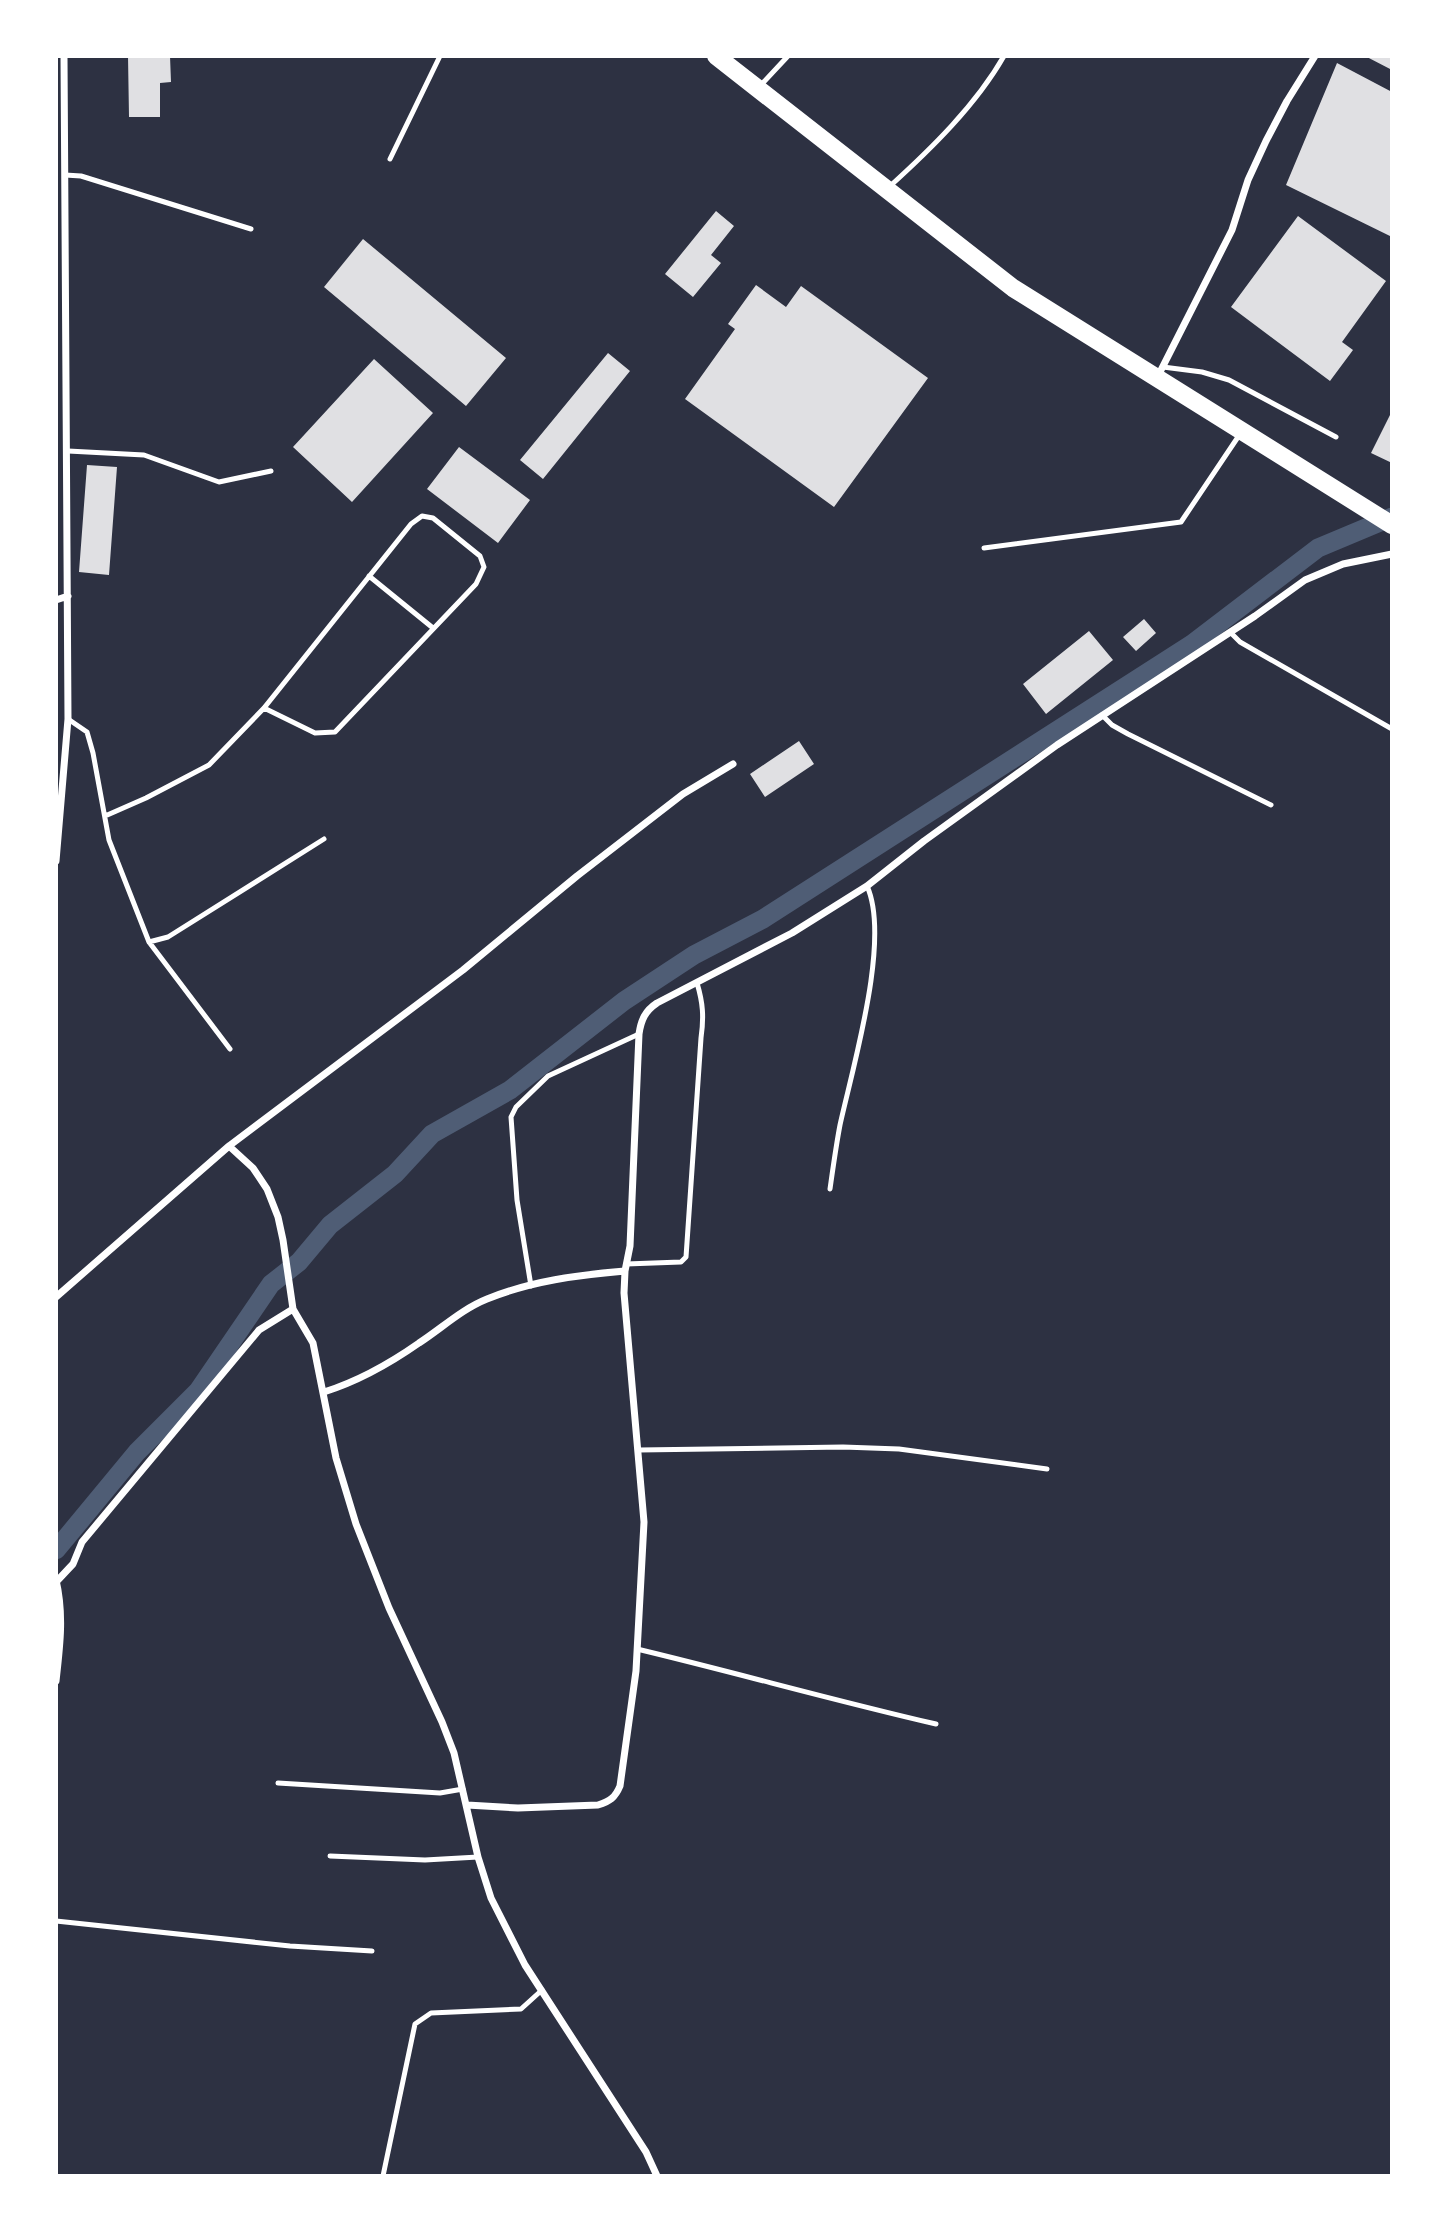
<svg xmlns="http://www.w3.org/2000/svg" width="1448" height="2232" font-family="Arial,sans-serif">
<rect width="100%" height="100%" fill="#2d3142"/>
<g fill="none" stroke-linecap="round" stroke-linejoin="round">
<path stroke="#4f5d75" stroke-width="19" d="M56,1550L137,1452L198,1391L271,1284L299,1262L330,1225L395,1174L432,1134L510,1090L624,1001L694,955L763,919L1192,644L1318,548L1392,517"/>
</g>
<path fill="#e0e0e3" d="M128,56H170L171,82L160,83V117H129Z
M1365,56H1392V70Z
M1337,63L1392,92V237L1286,185Z
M716,211L734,226L711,255L721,263L693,297L665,274Z
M1298,216L1386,281L1342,342L1353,350L1330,381L1231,307Z
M363,239L506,358L466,406L324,287Z
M756,285L786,307L801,286L928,378L834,507L685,399L735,329L728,324Z
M608,353L630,371L543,479L520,460Z
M374,359L433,413L352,502L293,447Z
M1392,411V463L1371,453Z
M459,447L530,500L498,543L427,489Z
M87,465L117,467L109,575L79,572Z
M1144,619L1156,633L1136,651L1123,637Z
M1089,631L1113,660L1046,714L1023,684Z
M799,741L814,764L765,797L750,774Z"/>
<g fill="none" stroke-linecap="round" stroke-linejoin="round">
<path stroke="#fff" stroke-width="5" d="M760,86L788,56
M390,159L440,56
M65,175L81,176L251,229
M889,187C931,149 976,105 1004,56
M1163,367L1202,372L1229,380L1336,437
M68,451L144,455L219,482L271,471
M984,548L1181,522L1240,434
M369,576L433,628
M1230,632L1240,642L1392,729
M1102,715L1112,725L1128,734L1271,805
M68,719L87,732L93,753L109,840L149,942L230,1049
M105,816L146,798L209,765L264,708L411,524L422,516L433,518L480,556L484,567L476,584L335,732L315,733L264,708
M149,942L168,937L324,839
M830,1189C833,1168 836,1146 840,1125C853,1066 891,939 867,886
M626,1264L681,1262L686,1257L701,1038C704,1017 703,1003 697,983
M531,1286L517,1200L511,1117L516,1107L548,1076L639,1034
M639,1450L843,1447L899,1449L1047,1469
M637,1649C737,1673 836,1701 936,1724
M278,1783L440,1793L463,1789
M330,1856L425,1860L478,1857
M56,1921L290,1946L372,1951
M383,2176L415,2024L431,2013L521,2009L542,1990"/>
<path stroke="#fff" stroke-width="7" d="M1157,378L1232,230L1248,180L1266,141L1287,101L1315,56
M56,600L68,596
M56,861L68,719L64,56
M229,1146L253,1168L267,1189L278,1217L283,1240L293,1309L313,1343L336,1458L356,1524L389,1608L442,1722L454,1753L478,1857L491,1898L525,1965L646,2152L657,2176
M56,1297L229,1146L463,970L577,876L683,794L733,764
M324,1392C359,1381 389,1364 419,1343C442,1328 462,1309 487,1299C531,1281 578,1275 625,1271
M57,1581L73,1564L82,1542L259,1330L293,1309
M56,1681C60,1646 64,1614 56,1580
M467,1805L518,1808L598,1805C610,1801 615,1798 620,1786L636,1671L644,1522L624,1293L625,1271L630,1246L639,1034C641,1020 645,1011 657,1003L792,933L867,886L924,841L1057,745L1255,616L1305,580L1343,564L1392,554"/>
<path stroke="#fff" stroke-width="18" d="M716,56L1013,288L1392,525"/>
</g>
<rect width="1448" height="2232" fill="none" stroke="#ffffff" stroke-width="116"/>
</svg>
